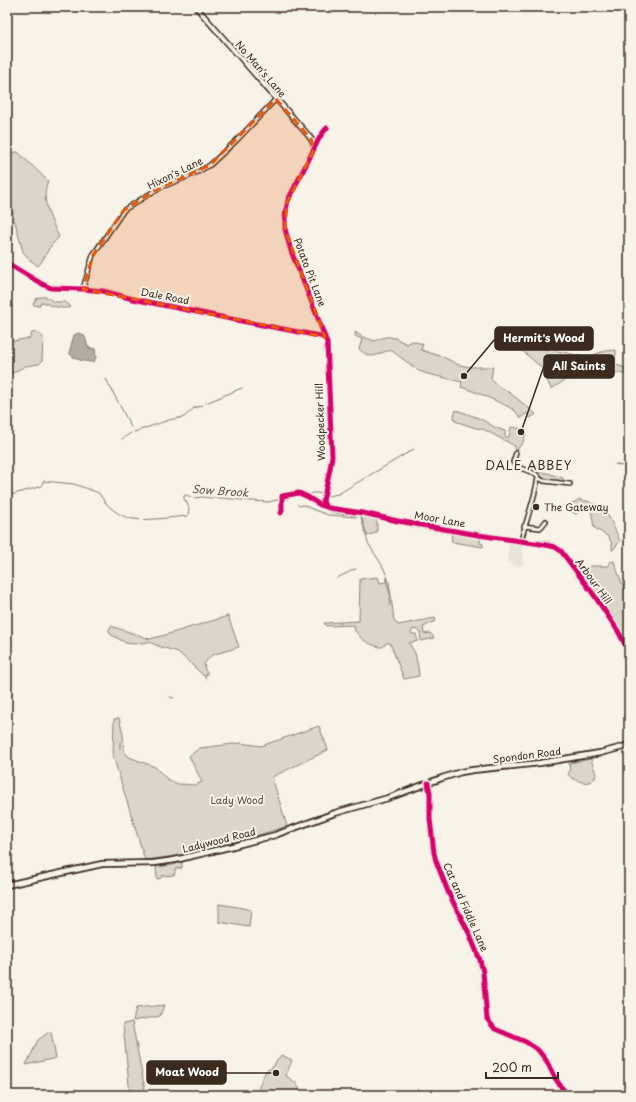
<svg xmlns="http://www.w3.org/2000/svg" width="636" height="1102" font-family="'Playpen Sans',sans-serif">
<rect width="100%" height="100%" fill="#f7f3e8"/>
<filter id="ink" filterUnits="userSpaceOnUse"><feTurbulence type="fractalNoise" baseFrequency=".025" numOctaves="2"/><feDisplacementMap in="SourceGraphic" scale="8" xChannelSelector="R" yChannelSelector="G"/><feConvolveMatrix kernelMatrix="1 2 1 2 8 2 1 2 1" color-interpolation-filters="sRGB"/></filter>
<g filter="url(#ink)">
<path fill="#e9e4d9" d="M509,541L522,542L523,565L513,566L512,562H508Z"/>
<path fill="#dbd6cb" stroke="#8b8074" d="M18,152L48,181C40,201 51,219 59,237C54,242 50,246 47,252C44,258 42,262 38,266L30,260L23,252L7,192V153Z
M41,297H47L54,302H66L71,307C63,310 51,306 43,302L40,304L39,306L34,305L33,304L37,298Z
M36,332L43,337L42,361L39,364L25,366L11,374L7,375V342L25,339L30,338L32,333Z
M355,332L363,337L375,341L385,337H390L395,338L407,344L412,341L423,344L421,350L443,357L459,365L472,367H493L491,378L493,381L499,387L510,393L536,414L530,418L527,413L521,418L514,410L505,405L478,393L461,387L462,382L428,374L419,371L392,351C383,349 377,359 367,355C364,353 361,351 359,349L362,339L355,336Z
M523,345H532L543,349L563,352L576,355L590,356L605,351L616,350L615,365L627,368L629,367V375L614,372V375L578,374L570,377L551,389L542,368L518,347Z
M456,410L479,418L496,428L505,431V437H509L511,427L523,429V433H526L523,442L515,452H514L515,446L483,429L476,428L455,421L454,416Z
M541,472C550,473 555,476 563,478V481L545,480L538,474Z
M580,499L581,501H588L592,504C606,502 615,531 620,541L613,550H612V544L609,537L596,529L594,527L591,510L586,507L579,510V512L576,514L567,509L571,504Z
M361,516L377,518V532L367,536Z
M451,531L481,537L480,543L483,544V547L452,542Z
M614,561L621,581L629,598V649L611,617L579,568L593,566H609V562Z
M387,576L389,582L394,620L398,625L435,618L436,621L423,627L424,634L430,633L434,638L421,641L420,632L418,630L413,629L411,633L412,634H416L418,641L409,643L415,653L418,667L419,676L404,679L390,643H386C385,645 384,647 382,647C377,648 364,641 361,638C359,635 358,634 355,631L354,625L326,626L324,623L359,621L360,579L378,577L380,583L386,582Z
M228,616L239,647L212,655L204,664L205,670L208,674L204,676L178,652L161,647L149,642L133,644L126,643L110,634L109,630L111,626L150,639L165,635Z
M119,718L123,734L124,751L129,757L155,767L167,779L178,784L195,785L202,782L189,756L200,748L225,745L240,743L261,746L319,726L328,750L272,777L287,826C241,841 193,855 145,860L113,756L114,719Z
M591,759L596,774L595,778C593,779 592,781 589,782C583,784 571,779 568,774L570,771L569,763Z
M182,862V868L175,869V873L174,875L162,876L161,878L157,879L156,867L173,865Z
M219,904L238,907L251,910L249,927L219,922Z
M164,1005L160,1016L133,1021L136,1008Z
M132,1022L146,1095H130L123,1024Z
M49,1032H51L56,1058L26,1065L38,1040Z
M281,1055L292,1060L286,1076L295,1082L304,1095H258L259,1087L263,1076L267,1070L272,1068Z"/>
<path fill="#b4aca0" stroke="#84786c" d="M78,333C87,334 85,340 88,347L95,349L96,357L94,362C85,362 75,360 69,353L74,335Z"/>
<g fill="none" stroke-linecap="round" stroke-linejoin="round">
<path stroke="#84786c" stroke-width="1" d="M106,379L131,427
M206,403L242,388
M134,432L169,420L184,417L194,408L203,405
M122,439L131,433
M615,464L629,468
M326,495L328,496L338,494L414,449
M7,496L42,486L43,481L74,484L99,493C105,505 119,517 133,519C148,521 172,517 188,516L189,509L187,503L184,499V496L186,495L194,498L202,497L211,498H222L252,501L268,502L281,499
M308,496C313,491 315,493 322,494
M287,500L284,497C292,495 298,495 306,498
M297,504L299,506L304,505L307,507L328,515L357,517
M361,517L368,543L382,565L387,576V583L391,597L389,600L390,605
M352,570L356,569
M337,578L351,571
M205,677L206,679
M170,697L174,698
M120,742V748"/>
<g stroke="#3b2a1e" stroke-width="6">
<path id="street" d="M314,147L324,131L327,128
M83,289L93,255L124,210L159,188L194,174L210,165L237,140L276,99
M516,453L513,462L518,467L536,474L540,479L544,481L570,484
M281,513L282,511V496C287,495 293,493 298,493C309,495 315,505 325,506
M524,526L540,528L542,526L546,521
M521,541C526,520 535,499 538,477"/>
</g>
<g stroke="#3b2a1e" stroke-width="7">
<path id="secondary" d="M196,7L308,135C313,141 316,146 312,153L288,200L285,215V229L291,251L316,313L327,343L332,456L330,469L323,501L324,505C332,512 351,511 362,513C374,515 386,518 398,521C438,529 479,535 519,541C532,543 551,542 561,551L594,595L618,631L629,652
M7,263L40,283L51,288L83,289L103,291L133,299L236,320L325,337
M428,783L430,793V819L434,853L436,861L449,894L469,933L480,960L483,972L487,1019L495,1029L526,1042L538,1050L546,1060L555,1078L567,1095"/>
</g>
<g stroke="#3b2a1e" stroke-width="8">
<path id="primary" d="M7,885L102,864L154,863L175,860L233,846L275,835L335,813L388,798L442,778L461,772L473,770L540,763L600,753L623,747L629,744"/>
</g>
<use href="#street" stroke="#f7f3e8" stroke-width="3"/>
<use href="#secondary" stroke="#f7f3e8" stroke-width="4"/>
<use href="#primary" stroke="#f7f3e8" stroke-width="4.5"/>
<g stroke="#f7f3e8" stroke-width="8">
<path id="cycleway" d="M7,263L40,283L51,288L83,289L103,291L133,299L236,320L325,337
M325,506L323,501L330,469L332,456L327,343L316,313L291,251L285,229V215L288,200L312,153C316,145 320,134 327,128
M281,513L282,511V496L299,493L308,497L320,505L329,508L363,513L398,521L478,535L541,544L555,547L561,551L594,595L618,631L629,652
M428,783L430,793V819L434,853L436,861L449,894L469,933L480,960L483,972L487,1019L495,1029L526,1042L538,1050L546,1060L555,1078L567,1095"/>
</g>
<use href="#cycleway" stroke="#d6006c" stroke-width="5"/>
</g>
</g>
<path fill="#e8590c" fill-opacity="0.2" stroke="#e8590c" stroke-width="3" stroke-dasharray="8 5" stroke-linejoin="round" d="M276,99L311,139L314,150L287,203L285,229L325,337L83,289L93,255L124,210L159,188L210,165Z"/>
<circle fill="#3b2a1e" stroke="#f7f3e8" stroke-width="1.5" cx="536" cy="507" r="4"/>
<g text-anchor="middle" stroke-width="4" stroke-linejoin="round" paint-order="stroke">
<g font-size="10" fill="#3b2a1e" stroke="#f7f3e8">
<text transform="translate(261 69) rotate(49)" y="4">No Man's Lane</text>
<text transform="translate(175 173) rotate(-26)" y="4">Hixon's Lane</text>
<text transform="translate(310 272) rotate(69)" y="4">Potato Pit Lane</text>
<text transform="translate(165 296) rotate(11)" y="4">Dale Road</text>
<text transform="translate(320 422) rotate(-92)" y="4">Woodpecker Hill</text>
<text transform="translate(440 519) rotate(10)" y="4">Moor Lane</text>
<text transform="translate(594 581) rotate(54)" y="4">Arbour Hill</text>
<text transform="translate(527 755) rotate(-7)" y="4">Spondon Road</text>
<text transform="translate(219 840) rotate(-14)" y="4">Ladywood Road</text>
<text transform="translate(466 907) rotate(66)" y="4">Cat and Fiddle Lane</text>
</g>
<g font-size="10" fill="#3b2a1e" stroke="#f7f3e8" text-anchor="start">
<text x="544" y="511">The Gateway</text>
</g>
<g font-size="10" fill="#5b4c41" stroke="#f7f3e8">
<text x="237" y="804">Lady Wood</text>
</g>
<g font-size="11" font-style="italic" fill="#5f5145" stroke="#f7f3e8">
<text transform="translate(220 491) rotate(4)" y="4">Sow Brook</text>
</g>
<g font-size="12" letter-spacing="1" fill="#3b2a1e" stroke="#f7f3e8">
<text x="529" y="470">DALE ABBEY</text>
</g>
</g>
<path fill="none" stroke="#3b2a1e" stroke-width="1.5" d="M464 376L495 339M521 432L544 366M276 1073L226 1073"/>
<g fill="#3b2a1e" stroke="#f7f3e8" stroke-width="1.5">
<circle cx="464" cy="376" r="4"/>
<circle cx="521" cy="432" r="4"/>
<circle cx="276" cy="1073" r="4"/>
</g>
<g fill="#3b2a1e" stroke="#3b2a1e" stroke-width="1.5">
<rect x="495" y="327" width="98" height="23" rx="4"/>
<rect x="544" y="355" width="70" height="23" rx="4"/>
<rect x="147" y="1061" width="79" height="23" rx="4"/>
</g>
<g font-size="11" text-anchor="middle" font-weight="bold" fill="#fff">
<text x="544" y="342">Hermit's Wood</text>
<text x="579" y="370">All Saints</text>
<text x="187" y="1076">Moat Wood</text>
</g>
<rect width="636" height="1102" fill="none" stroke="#f7f3e8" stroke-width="24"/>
<rect x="12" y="12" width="612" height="1078" fill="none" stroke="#3b2a1e" stroke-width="1.5" filter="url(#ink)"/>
<path d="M486 1072v6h72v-6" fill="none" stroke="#3b2a1e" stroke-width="2"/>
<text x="492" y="1072" font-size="12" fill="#3b2a1e" stroke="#f7f3e8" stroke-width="3" paint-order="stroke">200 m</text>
</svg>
